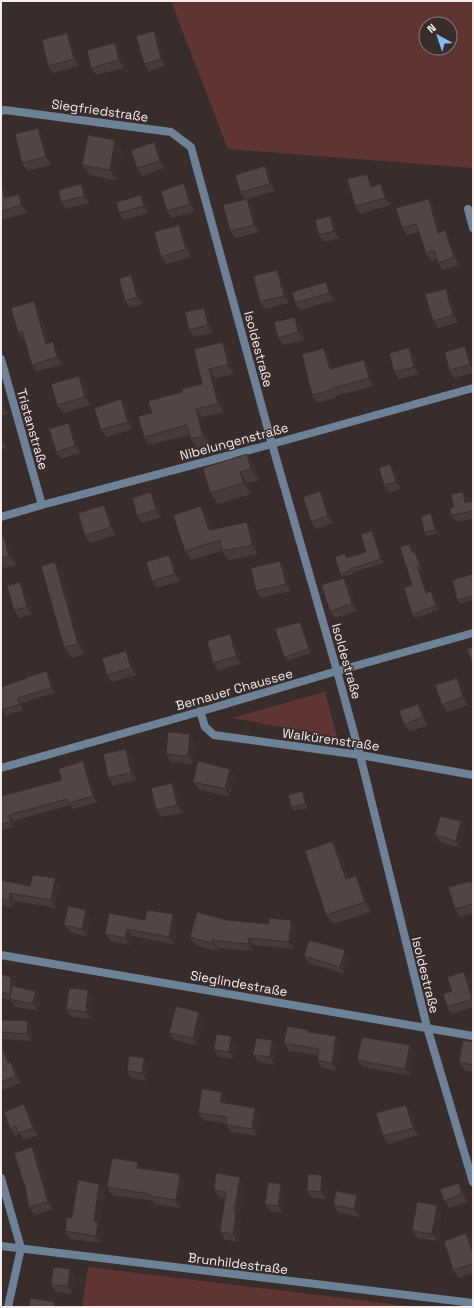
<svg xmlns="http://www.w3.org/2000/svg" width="474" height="1308" font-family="'Space Grotesk',sans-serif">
<rect width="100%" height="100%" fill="#392d2c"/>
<path fill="#603432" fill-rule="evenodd" d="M171,1H473V168L228,149ZM426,24H450V48H426Z
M325,692L337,737L232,718L324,692Z
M88,1267L417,1307H82Z"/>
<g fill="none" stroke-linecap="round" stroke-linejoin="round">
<path stroke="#6e8297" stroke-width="8" d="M1,111L5,110L171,132L191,147L272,444L337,671L360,755L427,1027L473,1182
M468,209L473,228
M1,359L42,505
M1,517L42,505L272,444L473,388
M200,711L205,727L214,735L360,755L473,775
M1,768L209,709L337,671L473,633
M1,955L473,1036
M1,1178L21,1248L8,1307
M1,1246L473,1303"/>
</g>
<path fill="#473b3a" d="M67,33L72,41L79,66L53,73L48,66Z
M159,38L166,66L149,71L144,64Z
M115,43L120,50L124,68L96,75L91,68Z
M43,135L51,165L27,171L22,163Z
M115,140L123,151L117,181L90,175L82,165Z
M154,142L159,149L165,168L142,176L137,168Z
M265,166L270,174L275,191L247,199L252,206L259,232L235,238L230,231L245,199L240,192Z
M1,174L8,197L24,201L27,213L1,220Z
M372,181L374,186L386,191L390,205L360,214L355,206Z
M81,184L86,191L89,203L66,209L61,202Z
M189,191L195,211L172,218L167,211Z
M141,195L146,203L149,213L124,220L119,213Z
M429,199L434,206L441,232L445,230L450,237L459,265L443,270L438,263L437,259L431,261L426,253L419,232L407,235L402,228Z
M330,216L335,223L339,238L324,242L319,235Z
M184,233L191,257L166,264L161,257Z
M131,275L136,282L142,304L130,308L125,301Z
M282,277L289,303L265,309L260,302Z
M326,282L331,289L334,300L300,310L295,303Z
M446,289L451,296L458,322L438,328L433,321Z
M204,308L209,315L213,333L194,337L189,330Z
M39,309L49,343L53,341L58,349L62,364L37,372L32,365L25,339H23L18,332Z
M300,324L304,340L283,345L278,338Z
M223,342L229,351L234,374L215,378L224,412L202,417L209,444L197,448L191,439L190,435L149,445L144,437L152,413L182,392L202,384Z
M324,348L329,355L333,368L364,360L369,367L374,386L336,396V398L317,403L312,395Z
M409,348L414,356L419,374L399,379L394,372Z
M470,354L473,366V373L454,378L449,370Z
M85,383L91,405L63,413L57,405Z
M1,397L4,401L8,414L1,416Z
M126,406L133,429L107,437L101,430Z
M1,431L7,448L1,450Z
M74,431L80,453L61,459L56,452Z
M247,454L254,465L259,480L247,483L251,494L218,504L210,493Z
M390,464L395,472L401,489L390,493L384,485Z
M463,492L468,500V502L473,501V519L457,522L451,515Z
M325,499L333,523L316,529L311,522Z
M156,500L161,517L142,523L137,516Z
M104,505L109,512L116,535L90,543L85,536Z
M201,506L208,515L212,530L247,522L253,531L258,554L229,560L222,551L191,560L185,551Z
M434,517L438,533L427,536L424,532Z
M372,531L375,534L383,563L353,572V574L343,577L340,574L348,557L366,552Z
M4,537L11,546L16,565L1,569V538Z
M409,544L412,547L414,552H415L418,555L422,569L420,570L427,593L434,595L439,610L415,618L412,614V585Z
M280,561L286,569L291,591L261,598L256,591Z
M55,562L62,572L85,654L72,658L64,647Z
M174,562L180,581L157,588L152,581Z
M473,574V600L460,604L457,600Z
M20,582L25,590L32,614L19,618L14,610Z
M349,585L357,611L335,618L330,611Z
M300,622L302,625L311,653L287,661L284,657Z
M235,641L241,664L218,670L213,663Z
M131,659L136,675L112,682L107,675Z
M50,677L55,693L21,703L23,710L6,716L2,710L1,707Z
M462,685L468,705L447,712L442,705Z
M418,704L423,711L428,725L410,732L404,724Z
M195,741L193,764L171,762L166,754Z
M126,749L131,756L136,780L113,786L108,778Z
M87,767L97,802L73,809L70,805L13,821L14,827L1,831V796L62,780Z
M230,769L235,776L230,797L198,789L193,782Z
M177,791L182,813L161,817L156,810Z
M305,795L308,808L294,811L291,807Z
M466,829L461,848L440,842L435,835Z
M332,841L339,851L349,878L363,885L371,912L333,924L326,915Z
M1,880L30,886H60L56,908L15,901L14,908L1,905Z
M473,883V913L460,917L455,909Z
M86,910L91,918L87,936L70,932L64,925Z
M145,920L178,922L174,944L132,936L130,945L110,941L105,934Z
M227,920L296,928L294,949L254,945L253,951L218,948L217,951L195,945L190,937Z
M304,956L350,958L345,974L309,963Z
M1,974L16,983L15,987L35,991L41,998L38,1011L15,1007L10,1000L1,998Z
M469,979L473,992V1007L452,1014L447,1007L452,991Z
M93,997L91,1019L72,1017L66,1009Z
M199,1012L204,1019L198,1046L174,1040L169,1033Z
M1,1021L33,1028L32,1041L2,1039L10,1062H11L16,1069L21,1083L3,1090L1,1086Z
M310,1032L336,1036L341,1043L337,1070L322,1068L317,1060L318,1055L289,1051L284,1043Z
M272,1040L277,1048L275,1065L259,1062L253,1055Z
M473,1042V1072L464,1070L459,1062Z
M236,1044L234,1059L219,1057L214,1050Z
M410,1045L415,1052L410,1076L363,1067L357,1060Z
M149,1065L147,1081L132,1078L127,1071Z
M222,1092L227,1099L226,1103L260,1115L257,1136L231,1132L226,1125V1124L204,1120L198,1113Z
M24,1104L30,1112L38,1135L24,1140L20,1134L15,1136L10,1129Z
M406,1105L411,1112L418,1135L388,1144L383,1136Z
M37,1154L53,1209L35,1215L29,1207Z
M143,1168L180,1174L185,1182L181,1208L155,1204L153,1201L112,1195L107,1187Z
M327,1182L326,1199L312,1198L307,1191Z
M99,1184L105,1191L100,1223L104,1229L101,1243L70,1239L65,1231L72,1218Z
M245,1184L240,1218L242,1220L238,1242L225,1240L220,1232L225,1198L219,1197L214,1190Z
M281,1184L286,1192L283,1213L270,1211L265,1204Z
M464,1190L468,1202L449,1208L444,1201Z
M357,1195L362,1203L359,1217L338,1212L333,1205Z
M437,1205L442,1213L438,1241L418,1238L412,1231Z
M472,1241L473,1245V1273L459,1278L453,1270Z
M70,1269L75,1277L73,1294L56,1292L51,1285Z"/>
<path fill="#3a3030" d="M154,31L159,38L166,66L161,59Z
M67,33L72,41L79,66L74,59Z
M115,43L120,50L124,68L119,60Z
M38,128L43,135L51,165L46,157Z
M115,140L123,151L117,181L110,170Z
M154,142L159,149L165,168L160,161Z
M265,166L270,174L275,191L270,184Z
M1,174L10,205L5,198L1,184Z
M367,174L372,181L376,194L371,187Z
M184,183L189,191L195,211L190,204Z
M81,184L86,191L89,203L84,196Z
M381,184L386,191L390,205L385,198Z
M19,194L24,201L27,213L21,205Z
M141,195L146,203L149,213L144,206Z
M247,199L252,206L259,232L254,225Z
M429,199L434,206L443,240L438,233Z
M330,216L335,223L339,238L334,231Z
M179,225L184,233L191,257L186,249Z
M445,230L450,237L459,265L454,257Z
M277,270L282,277L289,303L284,296Z
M131,275L136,282L142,304L137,297Z
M326,282L331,289L334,300L329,293Z
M446,289L451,296L458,322L453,315Z
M34,301L39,309L51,351L46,344Z
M204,308L209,315L213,333L208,325Z
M295,317L300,324L304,340L298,332Z
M53,341L58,349L62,364L57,357Z
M223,342L229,351L234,374L228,365Z
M465,346L470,354L473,366V370L470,365Z
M324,348L329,355L335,376L330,369Z
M409,348L414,356L419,374L414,367Z
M364,360L369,367L374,386L369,378Z
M209,369L215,378L224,412L218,404Z
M79,376L85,383L91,405L85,397Z
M1,397L4,401L8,414L3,406L1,400Z
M121,399L126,406L133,429L128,422Z
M196,409L202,417L209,444L203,436Z
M69,423L74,431L80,453L75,446Z
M1,431L7,448L1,439Z
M247,454L254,465L259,480L251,469Z
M390,464L395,472L401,489L396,482Z
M240,472L247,483L251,494L243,483Z
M320,491L325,499L333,523L328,516Z
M151,492L156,500L161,517L156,510Z
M463,492L468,500L470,510L465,503Z
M104,505L109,512L116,535L111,527Z
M201,506L208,515L215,540L209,530Z
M431,513L434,517L438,533L435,530Z
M247,522L253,531L258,554L252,545Z
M372,531L375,534L383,563L381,559Z
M4,537L11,546L16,565L9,556Z
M409,544L412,547L415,556L412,552Z
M415,552L418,555L422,569L420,566Z
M169,555L174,562L180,581L175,574Z
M280,561L286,569L291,591L286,584Z
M55,562L62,572L85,654L78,644Z
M417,566L420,570L428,597L426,593Z
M344,578L349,585L357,611L352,604Z
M20,582L25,590L32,614L27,607Z
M431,591L434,595L439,610L436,606Z
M300,622L302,625L311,653L309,649Z
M230,634L235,641L241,664L236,656Z
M126,651L131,659L136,675L131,668Z
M47,671L50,677L55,693L51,688Z
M457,678L462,685L468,705L463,697Z
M17,698L21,703L23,710Z
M418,704L423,711L428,725L423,717Z
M190,734L195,741L193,764L188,756Z
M126,749L131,756L136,780L131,773Z
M83,761L87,767L97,802L93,796Z
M230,769L235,776L230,797L225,789Z
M172,783L177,791L182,813L177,805Z
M302,791L305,795L308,808L306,804Z
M9,815L13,821L14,827L10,822Z
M461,821L466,829L461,848L456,841Z
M332,841L339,851L353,888L346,879Z
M356,876L363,885L371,912L365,902Z
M55,878L60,886L56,908L51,900Z
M10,893L15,901L14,908L9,901Z
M86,910L91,918L87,936L82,929Z
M173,914L178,922L174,944L169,937Z
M291,920L296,928L294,949L289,942Z
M127,929L132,936L130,945L125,938Z
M249,938L254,945L253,951L248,944Z
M212,940L218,948L217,951L212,943Z
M345,950L350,958L345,974L340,967Z
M464,972L469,979L473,992V1000Z
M11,977L16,983L14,1001L10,994Z
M88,990L93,997L91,1019L86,1012Z
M35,991L41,998L38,1011L33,1004Z
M199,1012L204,1019L198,1046L193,1038Z
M28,1021L33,1028L32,1041L27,1034Z
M231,1036L236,1044L234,1059L229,1052Z
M336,1036L341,1043L337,1070L332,1063Z
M1,1038L2,1039L13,1071L8,1063L1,1044Z
M272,1040L277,1048L275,1065L270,1057Z
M410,1045L415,1052L410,1076L405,1069Z
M144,1058L149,1065L147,1081L142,1073Z
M11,1062L16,1069L21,1083L16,1076Z
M222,1092L227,1099L225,1110L220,1102Z
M24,1104L30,1112L38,1135L33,1128Z
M406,1105L411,1112L418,1135L413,1128Z
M255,1108L260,1115L257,1136L252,1129Z
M32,1147L37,1154L53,1209L48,1202Z
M138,1162L143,1169L137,1168Z
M180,1174L185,1182L181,1208L176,1200Z
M322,1175L327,1182L326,1199L321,1192Z
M240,1177L245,1184L240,1218L242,1220L238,1242L233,1234L234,1213Z
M459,1183L464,1190L468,1202L462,1194Z
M99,1184L105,1191L100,1223L104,1229L101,1243L96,1236L94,1221Z
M281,1184L286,1192L283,1213L278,1206Z
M357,1195L362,1203L359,1217L354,1209Z
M437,1205L442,1213L438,1241L432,1234Z
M466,1233L472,1241L473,1245V1253Z
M70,1269L75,1277L73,1294L68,1286Z
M55,1302L58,1307H54Z"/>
<path fill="#534544" stroke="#3a3030" d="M154,31L161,59L144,64L136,36Z
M67,33L74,59L48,66L42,40Z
M115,43L119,60L91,68L87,50Z
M38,128L46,157L22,163L15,134Z
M88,135L115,140L110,170L82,165Z
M154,142L160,161L137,168L131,150Z
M265,166L270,184L240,192L235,175Z
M367,174L371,187L381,184L385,198L355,206L347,179Z
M184,183L190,204L167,211L161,191Z
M1,184L5,198L19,194L21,205L1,211Z
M81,184L84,196L61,202L58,190Z
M141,195L144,206L119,213L116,202Z
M247,199L254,225L230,231L223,205Z
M429,199L438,233L445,230L454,257L438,263L434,250L426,253L416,224L402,228L396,208Z
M330,216L334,231L319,235L315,220Z
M179,225L186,249L161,257L154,232Z
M277,270L284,296L260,302L253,276Z
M131,275L137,297L125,301L119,279Z
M326,282L329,293L295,303L292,292Z
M446,289L453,315L433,321L425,294Z
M34,301L46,344L53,341L57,357L32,365L22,331L18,332L11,308Z
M204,308L208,325L189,330L185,312Z
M295,317L298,332L278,338L274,322Z
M223,342L228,365L209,369L218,404L196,409L203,436L191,439L187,425L144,437L138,416L152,413L148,401L182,392L181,389L202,384L194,349Z
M465,346L470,365L449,370L445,352Z
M324,348L330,369L364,360L369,378L330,389L331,390L312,395L302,354Z
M409,348L414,367L394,372L389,353Z
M79,376L85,397L57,405L51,384Z
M121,399L128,422L101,430L94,408Z
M1,400L3,406L1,407Z
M69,423L75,446L56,452L49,429Z
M247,454L251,469L240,472L243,483L210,493L203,468Z
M390,464L396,482L384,485L379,468Z
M320,491L328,516L311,522L303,497Z
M151,492L156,510L137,516L132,498Z
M463,492L465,503L473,501V511L451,515L450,508L454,507L451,494Z
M104,505L111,527L85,536L78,513Z
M201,506L209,530L247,522L252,545L222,551L220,540L185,551L173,515Z
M431,513L435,530L424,532L421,516Z
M372,531L381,559L350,569L351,570L340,574L335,557L345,553L346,558L366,552L361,534Z
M4,537L9,556L1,558V538Z
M409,544L412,552H415L420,566H417L426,593L431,591L436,606L412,614L404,588L412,585L400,547Z
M169,555L175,574L152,581L146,562Z
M280,561L286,584L256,591L251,568Z
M55,562L78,644L64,647L41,566Z
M473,574V596L457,600L452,580Z
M344,578L352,604L330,611L321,585Z
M20,582L27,607L14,610L7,586Z
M300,622L309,649L284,657L275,629Z
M230,634L236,656L213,663L207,641Z
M473,647V665L467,649Z
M126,651L131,668L107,675L102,658Z
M47,671L51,688L17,698L20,704L2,710L1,707V687L27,678V677Z
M457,678L463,697L442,705L435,685Z
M418,704L423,717L404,724L399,711Z
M168,732L190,734L188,756L166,754Z
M126,749L131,773L108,778L103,754Z
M83,761L93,796L69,803L67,799L9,815L10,822L1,824V796L62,780L58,769Z
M198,761L230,769L225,789L193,782Z
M172,783L177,805L156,810L151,788Z
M302,791L306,804L291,807L288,795Z
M440,816L461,821L456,841L435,835Z
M332,841L346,879L356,876L365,902L326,915L305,851Z
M33,875L55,878L51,900L10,893L9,901L1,899V880L30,886Z
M471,881L473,887V904L455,909L448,887Z
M68,906L86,910L82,929L64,925Z
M147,910L173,914L169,937L127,929L125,938L105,934L109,913L145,920Z
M197,912L227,920L269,924V918L291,920L289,942L249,938L248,944L212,940V943L190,937Z
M309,940L345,950L340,967L304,956Z
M464,972L472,999L447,1007L443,994L452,991L447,977Z
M1,974L11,977L10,994L1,992Z
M12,986L35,991L33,1004L10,999Z
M69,988L88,990L86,1012L66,1009Z
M176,1006L199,1012L193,1038L169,1033Z
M4,1020L28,1021L27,1034L1,1032V1021Z
M287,1026L309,1030L308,1032L336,1036L332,1063L317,1060L319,1049L284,1043Z
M216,1034L231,1036L229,1052L214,1050Z
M362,1037L410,1045L405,1069L357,1060Z
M256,1038L272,1040L270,1057L253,1055Z
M463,1040L473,1042V1065L459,1062Z
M1,1044L8,1063L11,1062L16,1076L1,1082Z
M129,1056L144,1058L142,1073L127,1071Z
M202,1089L222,1092L220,1102L255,1108L252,1129L226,1125L227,1117L198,1113Z
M24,1104L33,1128L19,1133L16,1126L10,1129L4,1112Z
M406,1105L413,1128L383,1136L376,1113Z
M32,1147L48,1202L29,1207L25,1187L14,1153Z
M112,1158L138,1162L137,1168L180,1174L176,1200L150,1196V1194L107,1187Z
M216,1173L240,1177L234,1213H236L233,1234L220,1232L226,1192L214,1190Z
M308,1174L322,1175L321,1192L307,1191Z
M78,1180L99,1184L94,1221L98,1222L96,1236L65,1231L67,1217L72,1218Z
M268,1182L281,1184L278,1206L265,1204Z
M459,1183L462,1194L444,1201L440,1189Z
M336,1191L357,1195L354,1209L333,1205Z
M417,1202L437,1205L432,1234L412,1231Z
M466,1233L473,1253V1264L453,1270L444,1241Z
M53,1267L70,1269L68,1286L51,1285Z
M30,1298L55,1302L54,1307H29Z"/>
<g text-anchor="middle" stroke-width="3" stroke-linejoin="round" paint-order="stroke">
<g font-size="13" fill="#f4eceb" stroke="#392d2c">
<text transform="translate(100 110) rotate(8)" y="5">Siegfriedstraße</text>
<text transform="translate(259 349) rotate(75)" y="5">Isoldestraße</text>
<text transform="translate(33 429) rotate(74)" y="5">Tristanstraße</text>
<text transform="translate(234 441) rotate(-15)" y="5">Nibelungenstraße</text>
<text transform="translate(347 661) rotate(74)" y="5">Isoldestraße</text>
<text transform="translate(234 689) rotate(-16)" y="5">Bernauer Chaussee</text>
<text transform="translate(331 739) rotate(8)" y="5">Walkürenstraße</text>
<text transform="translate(426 975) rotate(76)" y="5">Isoldestraße</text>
<text transform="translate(239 983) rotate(10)" y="5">Sieglindestraße</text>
<text transform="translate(238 1263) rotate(7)" y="5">Brunhildestraße</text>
</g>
</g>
<rect width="474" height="1308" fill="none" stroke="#f4eceb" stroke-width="4"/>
<g transform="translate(438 36) rotate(320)"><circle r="19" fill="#392d2c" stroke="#847978"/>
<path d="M0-3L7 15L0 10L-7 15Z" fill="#82bcfa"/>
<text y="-6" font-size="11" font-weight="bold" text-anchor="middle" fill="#f4eceb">N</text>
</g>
</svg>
